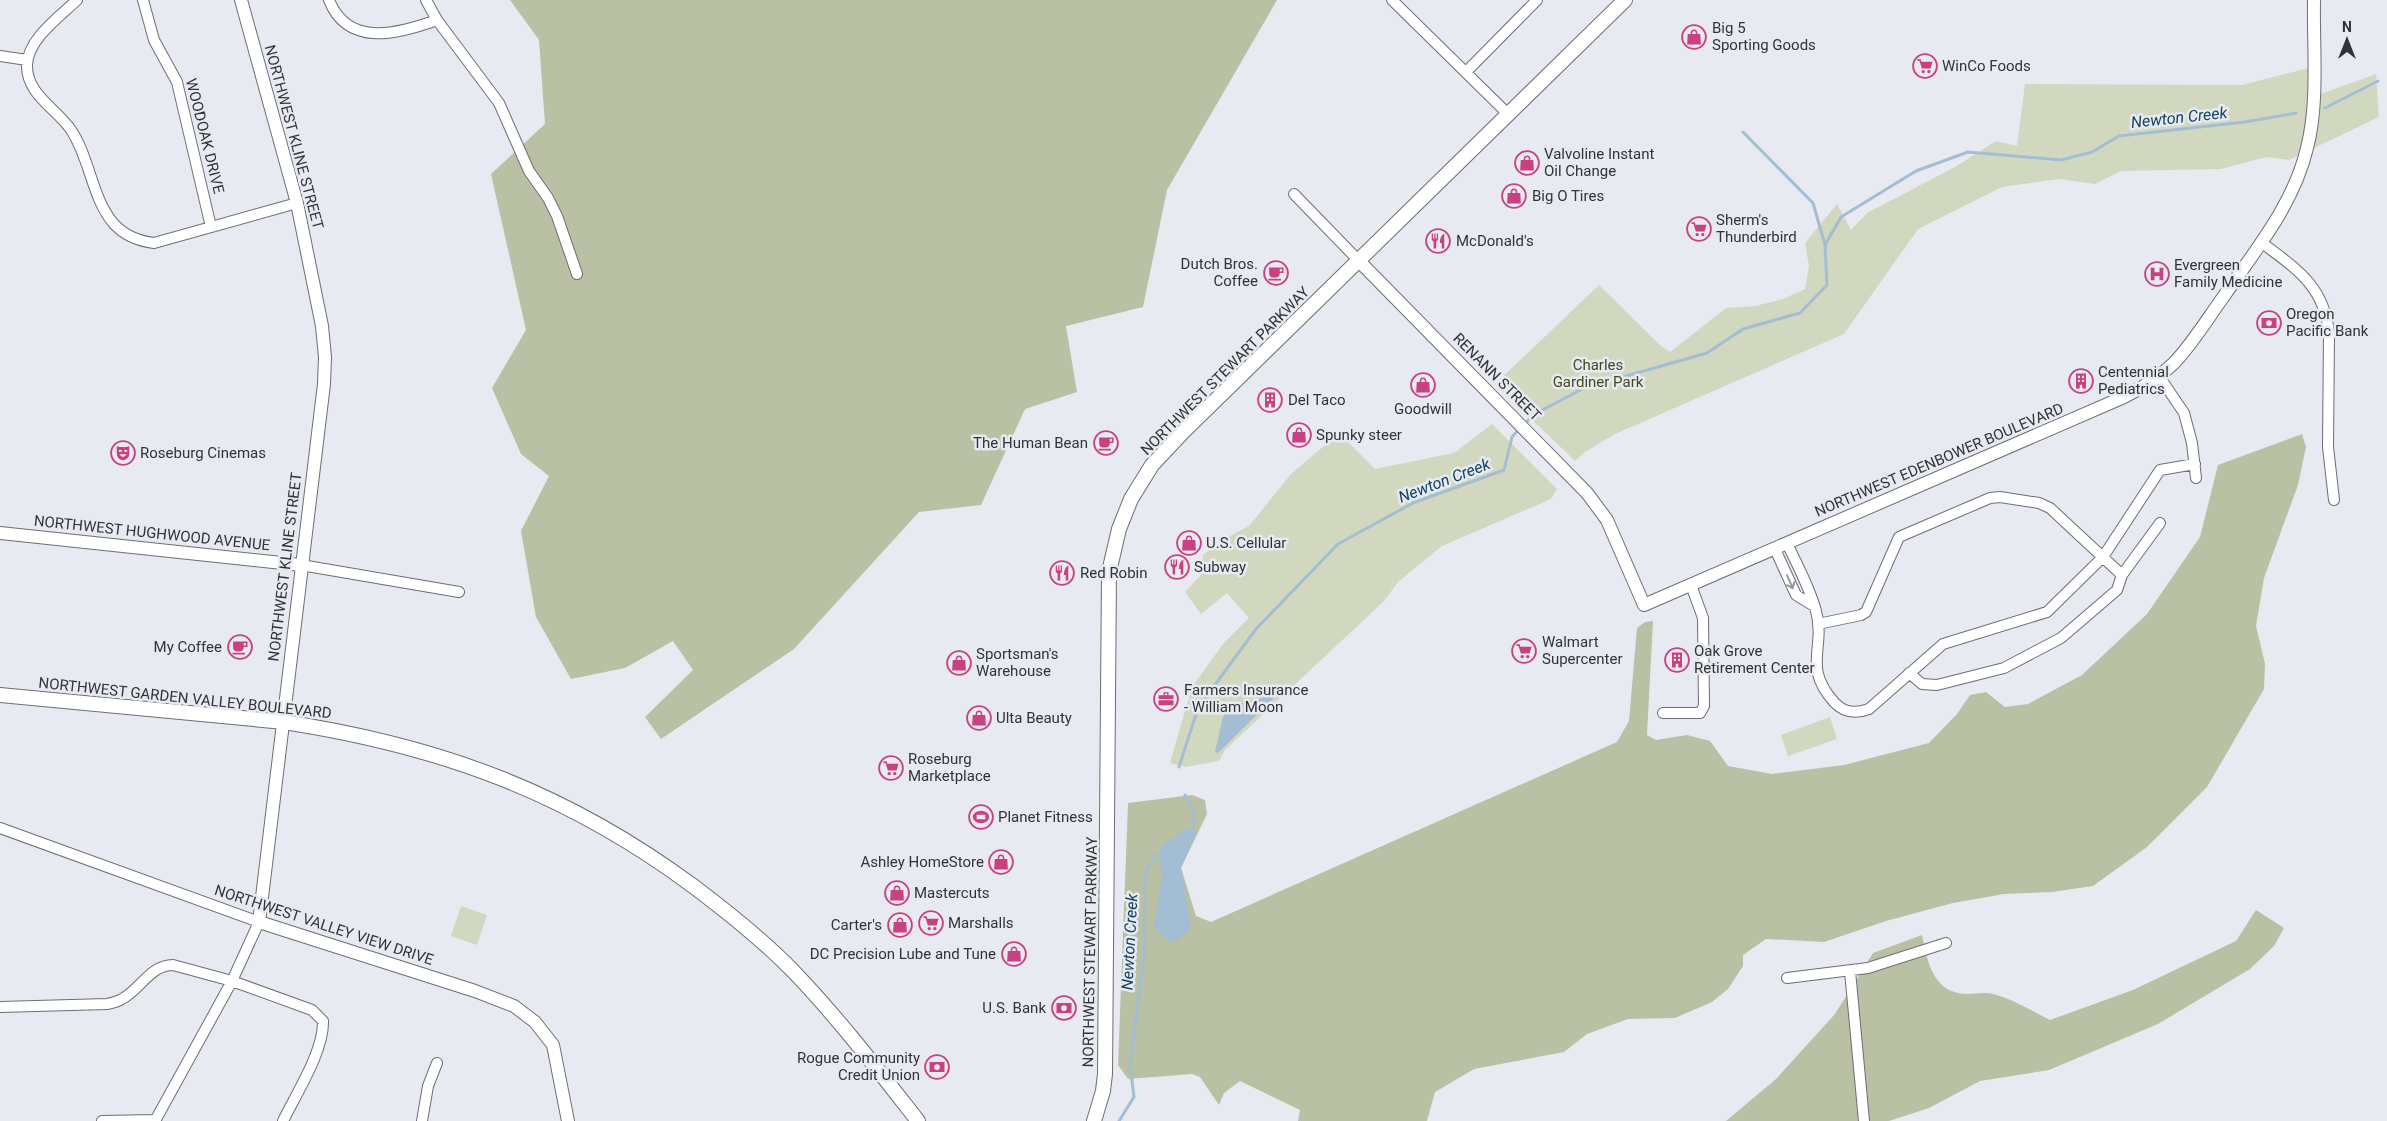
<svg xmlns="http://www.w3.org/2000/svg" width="2387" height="1121" font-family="Roboto,sans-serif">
<rect width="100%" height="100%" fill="#e7eaf1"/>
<path fill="#d2d8c0" d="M2313,67V97L2376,74L2379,117L2289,160L2266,157L2221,169L2121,171L2095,184L2059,179L2002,187L1918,229L1844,334L1615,434L1585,452L1575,461L1495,384L1599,285L1660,345L1670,352L1726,308L1755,306L1783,299L1805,289L1809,266L1805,243L1837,204L1851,230L1867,213L1955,167L1996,141L2017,146L2025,84L2242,85Z
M1492,424L1557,489L1551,499L1442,546L1399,581L1383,602L1225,750L1219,761L1186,767L1170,763L1192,687L1223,644L1249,618L1227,593L1201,614L1185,592L1202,574L1203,555L1224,539L1249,526L1291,474L1331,440L1348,442L1375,469L1454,453Z
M1830,717L1837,739L1788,756L1781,735Z
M461,906L487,915L477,945L451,936Z"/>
<path fill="#b9c0a3" d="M510,0H1277L1167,190L1143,307L1066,326L1077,392L1025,409L981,505L919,512L794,649L661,739L645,717L693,670L673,641L625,668L571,679L536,617L521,531L549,476L521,454L492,388L526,330L491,174L545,124L539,40Z
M2302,434L2306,447L2298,485L2264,578L2256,626L2265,664L2264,689L2207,787L2147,847L2093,886L2052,892L2004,894L1953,903L1886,921L1824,942L1766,939L1743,955V966L1728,989L1712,1002L1675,1018L1628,1019L1587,1034L1564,1052L1474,1069L1435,1092L1427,1121H1298L1300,1110L1240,1081L1224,1093L1219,1105L1200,1077L1192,1074L1128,1079L1118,1065L1128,803L1192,795L1205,800L1207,814L1181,868L1196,916L1211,922L1617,742L1629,721L1637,628L1645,622L1653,621L1647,735L1656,740L1687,735L1710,741L1728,766L1772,774L1844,765L1929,743L1957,714L1970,695L1986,692L2005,707L2028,704L2082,675L2147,614L2200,537L2218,465Z
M2256,910L2284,928L2274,946L2250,969L2158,1024L2049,1070L1980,1081L1929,1108L1889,1121H1726L1776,1079L1835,1014L1873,953L1922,935C1927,958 1931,987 1958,993C1970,996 1982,991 1993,994C2013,999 2032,1011 2050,1020L2133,990L2236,941Z"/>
<path fill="#a3bed2" d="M1274,695L1273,699L1218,753L1215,752L1223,717L1234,705Z
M1186,829L1197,831L1181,868L1191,928L1175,942H1169L1154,927L1162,876L1159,860L1161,846Z"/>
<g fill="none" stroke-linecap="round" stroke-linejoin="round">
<path stroke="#a3bed2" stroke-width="3" d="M2325,108L2378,81
M1743,132L1813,203L1825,245
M1525,424L1533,415L1584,388L1707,353L1743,329L1800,313L1827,285L1825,245L1841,217L1916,171L1968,152L2061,160L2092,152L2119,136L2245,122L2296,113
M1179,767L1198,708L1256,629L1338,544L1413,503L1504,470L1512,437L1520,428
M1185,795L1195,814L1191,834
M1119,1121L1134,1097L1130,1065L1144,956L1145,873L1157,854L1164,856"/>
<g stroke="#6c6e74" stroke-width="12">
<path id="minor" d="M77,0C59,17 28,39 27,65C26,94 57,109 71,130C90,158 92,199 114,224C125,236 138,241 154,243L297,203
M143,0L154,40L177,82L211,227
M329,0C348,48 398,34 437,20
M426,0L437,20L499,103L529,171L548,198L557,216L577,274
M1392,0L1508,114
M0,56L27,60
M1466,72L1537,0
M1294,194L1359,261
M2261,242C2296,269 2324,285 2329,333L2328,447L2334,500
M2159,376L2184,413L2192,443L2196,478
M1787,543C1797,565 1810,588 1816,611C1826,649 1802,666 1834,702C1844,713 1855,714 1869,709L1943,644L2047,612L2103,557L2160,470L2195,464
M1775,549L1796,595L1814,606
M301,565L459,592
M1818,624L1861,615L1866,612L1899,537L1990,498L2000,497L2039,503L2050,508L2122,575
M1909,673L1922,684L1937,685L2004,668L2061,638L2117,590L2122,575L2160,523
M1663,713H1700L1704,706L1703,618L1691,585
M0,828L259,922L232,981L155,1121
M1850,971L1864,1121
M1787,978L1868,968L1946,943
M0,1007L107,1004C112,1003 117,1002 122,999C141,989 150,965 173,965L232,981L312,1010L323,1021C324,1051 296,1094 283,1121
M102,1121L155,1120
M422,1121L428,1086L437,1063"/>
</g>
<g stroke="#6c6e74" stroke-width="14">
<path id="tertiary" d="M241,0L297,203L322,326L325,357L324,384L259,922L475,991L514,1006L535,1022L553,1045L568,1121
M1359,261L1587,493L1607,520L1644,605L2124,397C2142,388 2160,377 2174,363C2193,343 2208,318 2224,296C2256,249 2294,204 2307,148C2319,102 2313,47 2314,0
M0,533L301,565"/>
</g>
<g stroke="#6c6e74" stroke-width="16">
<path id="secondary" d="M0,695L284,722C440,746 566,792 693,886C729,913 763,940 794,972C839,1019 878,1070 918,1121
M1094,1121L1103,1091L1105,1074L1109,572L1119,529L1131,499L1152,465L1183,432L1625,0"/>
</g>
<use href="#minor" stroke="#fff" stroke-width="10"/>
<use href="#tertiary" stroke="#fff" stroke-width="12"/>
<use href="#secondary" stroke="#fff" stroke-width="14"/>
</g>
<defs><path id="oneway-shaft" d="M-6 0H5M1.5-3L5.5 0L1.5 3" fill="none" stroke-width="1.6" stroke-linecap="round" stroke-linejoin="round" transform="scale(1.25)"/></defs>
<use stroke="#98999a" href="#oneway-shaft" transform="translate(1790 582) rotate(67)"/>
<defs>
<g id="shop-ring" transform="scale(1.25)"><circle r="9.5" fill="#e7eaf1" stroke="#c84182" stroke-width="1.5"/><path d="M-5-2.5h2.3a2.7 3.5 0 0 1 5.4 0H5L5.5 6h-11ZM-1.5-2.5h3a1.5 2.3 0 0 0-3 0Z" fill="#c84182"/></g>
<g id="supermarket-ring" transform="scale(1.25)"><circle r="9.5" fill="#e7eaf1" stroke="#c84182" stroke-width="1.5"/><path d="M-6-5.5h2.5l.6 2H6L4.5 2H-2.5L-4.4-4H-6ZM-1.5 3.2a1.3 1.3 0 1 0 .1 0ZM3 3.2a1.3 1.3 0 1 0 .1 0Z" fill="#c84182"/></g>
<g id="restaurant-ring" transform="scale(1.25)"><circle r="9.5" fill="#e7eaf1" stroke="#c84182" stroke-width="1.5"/><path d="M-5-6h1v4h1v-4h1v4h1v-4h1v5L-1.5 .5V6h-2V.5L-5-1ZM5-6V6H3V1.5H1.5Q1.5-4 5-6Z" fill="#c84182"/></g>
<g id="cafe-ring" transform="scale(1.25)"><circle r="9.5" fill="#e7eaf1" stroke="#c84182" stroke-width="1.5"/><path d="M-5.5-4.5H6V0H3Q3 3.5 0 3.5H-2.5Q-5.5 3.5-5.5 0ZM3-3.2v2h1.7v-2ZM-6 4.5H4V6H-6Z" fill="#c84182"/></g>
<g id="hospital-ring" transform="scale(1.25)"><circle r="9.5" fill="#e7eaf1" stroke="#c84182" stroke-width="1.5"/><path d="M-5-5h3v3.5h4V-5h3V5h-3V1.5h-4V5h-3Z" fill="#c84182"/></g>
<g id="bank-ring" transform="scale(1.25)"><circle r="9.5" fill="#e7eaf1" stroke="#c84182" stroke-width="1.5"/><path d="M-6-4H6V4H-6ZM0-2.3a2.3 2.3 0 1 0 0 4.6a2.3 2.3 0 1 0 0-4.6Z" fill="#c84182"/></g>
<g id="building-ring" transform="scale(1.25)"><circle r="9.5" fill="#e7eaf1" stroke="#c84182" stroke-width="1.5"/><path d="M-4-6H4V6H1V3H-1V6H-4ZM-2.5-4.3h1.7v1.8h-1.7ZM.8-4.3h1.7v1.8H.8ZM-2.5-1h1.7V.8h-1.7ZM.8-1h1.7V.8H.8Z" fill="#c84182"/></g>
<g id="theatre-ring" transform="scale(1.25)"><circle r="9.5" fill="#e7eaf1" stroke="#c84182" stroke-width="1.5"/><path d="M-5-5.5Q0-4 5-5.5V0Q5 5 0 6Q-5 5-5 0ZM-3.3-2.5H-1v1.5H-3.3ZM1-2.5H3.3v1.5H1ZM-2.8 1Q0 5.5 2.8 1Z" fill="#c84182"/></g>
<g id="office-ring" transform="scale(1.25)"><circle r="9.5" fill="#e7eaf1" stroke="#c84182" stroke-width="1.5"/><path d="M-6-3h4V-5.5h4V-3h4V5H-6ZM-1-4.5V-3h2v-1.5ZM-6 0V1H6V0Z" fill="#c84182"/></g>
<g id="stadium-ring" transform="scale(1.25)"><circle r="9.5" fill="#e7eaf1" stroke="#c84182" stroke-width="1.5"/><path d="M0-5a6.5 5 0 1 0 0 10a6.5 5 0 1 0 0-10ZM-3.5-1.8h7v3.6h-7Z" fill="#c84182"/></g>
</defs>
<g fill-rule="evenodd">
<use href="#shop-ring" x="1694" y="37"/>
<use href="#supermarket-ring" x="1925" y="66"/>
<use href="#shop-ring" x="1527" y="163"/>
<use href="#shop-ring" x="1514" y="196"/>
<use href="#supermarket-ring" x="1699" y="229"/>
<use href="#restaurant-ring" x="1438" y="241"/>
<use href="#cafe-ring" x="1276" y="273"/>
<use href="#hospital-ring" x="2157" y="274"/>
<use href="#bank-ring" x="2269" y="323"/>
<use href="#building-ring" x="2081" y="381"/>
<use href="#shop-ring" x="1423" y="385"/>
<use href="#building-ring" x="1270" y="400"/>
<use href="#shop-ring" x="1299" y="435"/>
<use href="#cafe-ring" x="1106" y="443"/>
<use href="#theatre-ring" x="123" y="453"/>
<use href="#shop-ring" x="1189" y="543"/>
<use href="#restaurant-ring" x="1177" y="567"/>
<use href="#restaurant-ring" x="1062" y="573"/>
<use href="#cafe-ring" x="240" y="647"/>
<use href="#supermarket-ring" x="1524" y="651"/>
<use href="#building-ring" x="1677" y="660"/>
<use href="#shop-ring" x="959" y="663"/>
<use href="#office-ring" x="1166" y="699"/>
<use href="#shop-ring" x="979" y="718"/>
<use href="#supermarket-ring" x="891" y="768"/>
<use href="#stadium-ring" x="981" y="817"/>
<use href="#shop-ring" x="1001" y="862"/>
<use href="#shop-ring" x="897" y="893"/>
<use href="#supermarket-ring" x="931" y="923"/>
<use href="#shop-ring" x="900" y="925"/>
<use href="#shop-ring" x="1014" y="954"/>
<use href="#bank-ring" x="1064" y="1008"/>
<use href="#bank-ring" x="937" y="1067"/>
</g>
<g text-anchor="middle" stroke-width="5" stroke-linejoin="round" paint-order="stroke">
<g font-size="15" fill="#323336" stroke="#e7eaf1" text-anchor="start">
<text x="1712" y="33">Big 5<tspan x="1712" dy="17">Sporting Goods</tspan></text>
<text x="1942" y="71">WinCo Foods</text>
<text x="1544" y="159">Valvoline Instant<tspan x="1544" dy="17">Oil Change</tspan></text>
<text x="1532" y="201">Big O Tires</text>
<text x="1716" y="225">Sherm's<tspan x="1716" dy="17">Thunderbird</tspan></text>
<text x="1456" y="246">McDonald's</text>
<text x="1258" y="269" text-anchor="end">Dutch Bros.<tspan x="1258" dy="17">Coffee</tspan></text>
<text x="2174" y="270">Evergreen<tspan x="2174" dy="17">Family Medicine</tspan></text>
<text x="2286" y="319">Oregon<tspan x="2286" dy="17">Pacific Bank</tspan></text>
<text x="2098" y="377">Centennial<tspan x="2098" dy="17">Pediatrics</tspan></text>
<text x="1288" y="405">Del Taco</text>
<text x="1423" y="414" text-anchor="middle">Goodwill</text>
<text x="1316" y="440">Spunky steer</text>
<text x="1088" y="448" text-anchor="end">The Human Bean</text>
<text x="140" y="458">Roseburg Cinemas</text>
<text x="1206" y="548">U.S. Cellular</text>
<text x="1194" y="572">Subway</text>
<text x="1080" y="578">Red Robin</text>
<text x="1542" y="647">Walmart<tspan x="1542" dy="17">Supercenter</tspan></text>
<text x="222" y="652" text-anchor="end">My Coffee</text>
<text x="1694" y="656">Oak Grove<tspan x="1694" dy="17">Retirement Center</tspan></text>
<text x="976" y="659">Sportsman's<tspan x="976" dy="17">Warehouse</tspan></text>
<text x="1184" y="695">Farmers Insurance<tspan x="1184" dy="17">- William Moon</tspan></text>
<text x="996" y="723">Ulta Beauty</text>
<text x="908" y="764">Roseburg<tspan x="908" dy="17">Marketplace</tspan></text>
<text x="998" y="822">Planet Fitness</text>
<text x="984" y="867" text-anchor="end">Ashley HomeStore</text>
<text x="914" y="898">Mastercuts</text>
<text x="948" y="928">Marshalls</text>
<text x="882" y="930" text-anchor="end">Carter's</text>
<text x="996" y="959" text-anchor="end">DC Precision Lube and Tune</text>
<text x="1046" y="1013" text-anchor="end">U.S. Bank</text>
<text x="920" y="1063" text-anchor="end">Rogue Community<tspan x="920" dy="17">Credit Union</tspan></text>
</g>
<g font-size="15" fill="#323336" stroke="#e7eaf1">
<text transform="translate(205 136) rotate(76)" y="5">WOODOAK DRIVE</text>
<text transform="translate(294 137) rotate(75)" y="5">NORTHWEST KLINE STREET</text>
<text transform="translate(1225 371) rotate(-45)" y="5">NORTHWEST STEWART PARKWAY</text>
<text transform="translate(1497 377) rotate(45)" y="5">RENANN STREET</text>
<text transform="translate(1939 460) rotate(-23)" y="5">NORTHWEST EDENBOWER BOULEVARD</text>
<text transform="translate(152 533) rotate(6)" y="5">NORTHWEST HUGHWOOD AVENUE</text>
<text transform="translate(285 567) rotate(-83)" y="5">NORTHWEST KLINE STREET</text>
<text transform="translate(185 698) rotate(6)" y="5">NORTHWEST GARDEN VALLEY BOULEVARD</text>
<text transform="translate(324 925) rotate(18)" y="5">NORTHWEST VALLEY VIEW DRIVE</text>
<text transform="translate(1090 952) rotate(-89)" y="5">NORTHWEST STEWART PARKWAY</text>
</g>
<g font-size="15" fill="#434b1b" stroke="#e7eaf1">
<text x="1598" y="370">Charles<tspan x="1598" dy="17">Gardiner Park</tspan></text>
</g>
<g font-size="16" font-style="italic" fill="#12435f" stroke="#e7eaf1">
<text transform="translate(2179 117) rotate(-6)" y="6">Newton Creek</text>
<text transform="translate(1444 480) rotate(-21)" y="6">Newton Creek</text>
<text transform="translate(1129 942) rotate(-87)" y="6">Newton Creek</text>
</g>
</g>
<g transform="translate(2347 40)" stroke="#e7eaf1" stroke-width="4" paint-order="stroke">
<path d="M0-4L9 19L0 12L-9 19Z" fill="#323336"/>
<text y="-8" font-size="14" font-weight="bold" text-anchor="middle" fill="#323336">N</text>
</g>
</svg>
